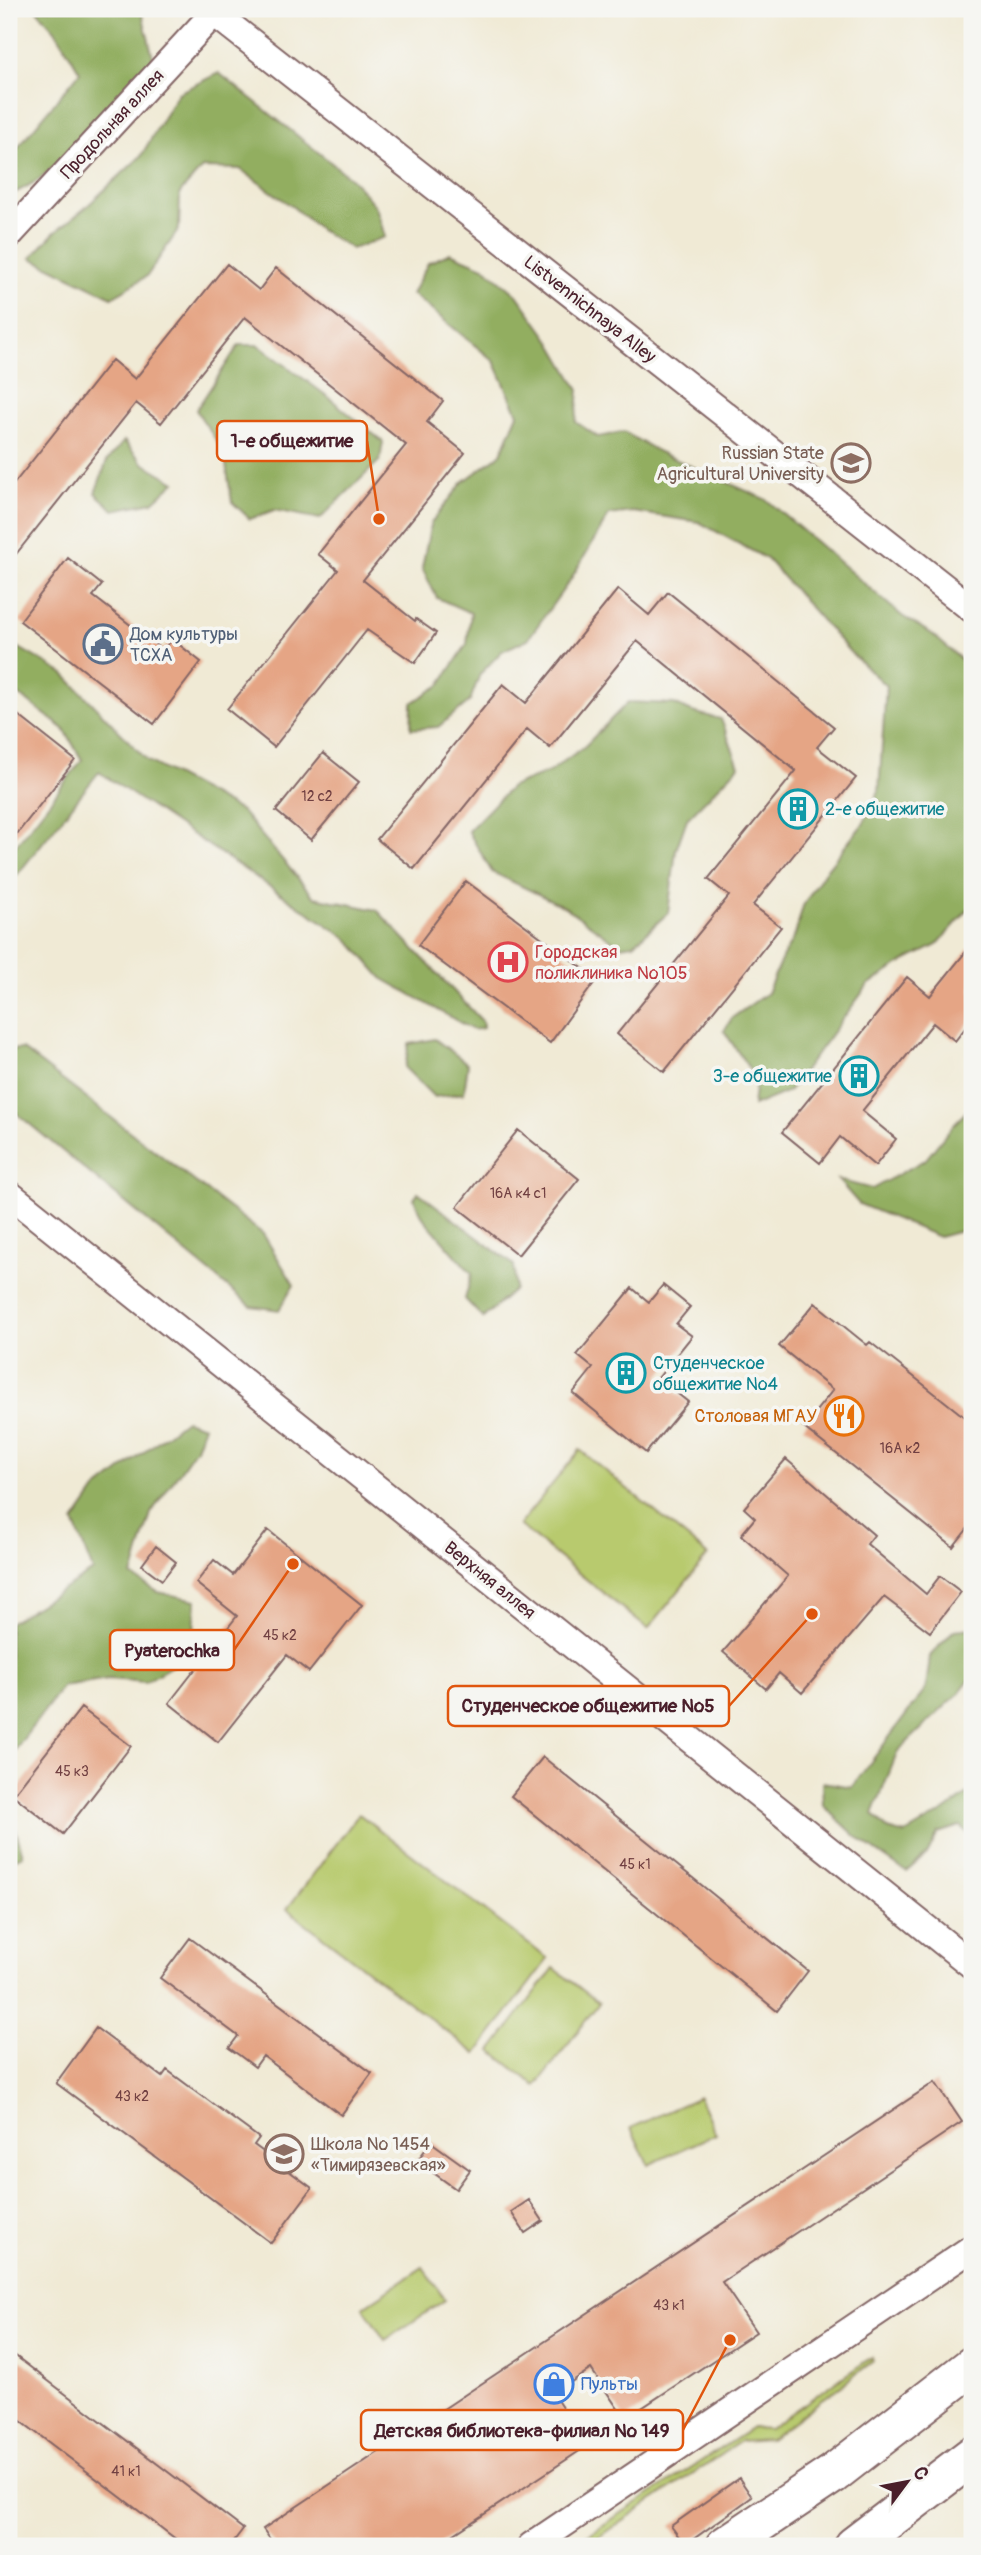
<svg xmlns="http://www.w3.org/2000/svg" width="981" height="2555" font-family="Pangolin,sans-serif">
<rect width="100%" height="100%" fill="#f6f6f2"/>
<filter id="ink" filterUnits="userSpaceOnUse"><feTurbulence type="fractalNoise" baseFrequency=".0143" numOctaves="2"/><feDisplacementMap in="SourceGraphic" scale="14" xChannelSelector="R" yChannelSelector="G"/><feConvolveMatrix kernelMatrix="1 2 1 2 8 2 1 2 1" color-interpolation-filters="sRGB"/></filter>
<filter id="wash" filterUnits="userSpaceOnUse"><feTurbulence type="fractalNoise" baseFrequency=".00686" numOctaves="4" result="noise"/><feDisplacementMap in="SourceGraphic" scale="28" xChannelSelector="R" yChannelSelector="G"/><feGaussianBlur stdDeviation="1.57" result="paint"/><feColorMatrix in="noise" values="0 0 0 0 0 0 0 0 0 0 0 0 0 0 0 0 0 1.4 0 .05"/><feComposite in="paint" operator="in"/></filter>
<g filter="url(#wash)">
<rect width="100%" height="100%" fill="#f0ead5"/>
<path fill="#b8ca6e" stroke="#81744c" stroke-width="2" d="M580,1450L708,1555L648,1629L519,1525Z
M359,1814L548,1959L476,2054L287,1909Z
M554,1968L599,2003L536,2086L491,2051Z
M699,2097L716,2134L648,2165L631,2128Z
M423,2267L445,2300L385,2340L363,2307Z
M872,2357L873,2361L770,2439L741,2441L585,2546H571L752,2428L768,2429Z"/>
<path fill="#92ae61" stroke="#6e6646" stroke-width="2" d="M36,9H141L155,65L76,148L37,181L9,196V158L80,72L55,30Z
M219,73L354,181L376,207L385,237L352,249L320,230L293,207L240,169L202,168L180,193L179,229L147,276L112,297L31,258L54,233L84,209L141,156L178,93Z
M450,253L484,267L517,295L551,342L579,390L576,422L598,437L624,432L659,452L767,500L902,616L932,634L972,669V905L937,945L905,961L868,985L789,1091L753,1106L756,1079L724,1031L732,1018L767,993L782,958L795,935L803,906L826,870L863,824L879,791L886,686L850,652L767,559L699,522L633,512L609,515L571,579L528,639L502,651L480,674L470,701L438,727L411,729L412,703L440,685L467,644L471,613L437,598L422,568L431,523L463,482L501,454L518,414L494,361L412,294L428,263Z
M239,345H258L327,396L383,442L380,460L320,519L274,510L250,519L232,502L224,452L196,410Z
M124,441L143,463L175,482L153,502L114,510L95,493L107,461Z
M9,642L64,674L148,761L241,811L314,897L377,910L482,1021L483,1028L473,1030L382,978L348,939L99,772L9,885V854L82,760L64,729L9,687Z
M628,702L674,704L692,712L721,719L739,766L687,819L676,850L668,913L634,944L620,946L565,907L492,872L468,831L511,787L549,772L585,746Z
M435,1039L468,1064L464,1093L434,1097L405,1068L409,1044Z
M22,1049L263,1234L294,1285L279,1310L251,1306L9,1107V1050Z
M972,1106V1228L939,1237L859,1204L838,1180L872,1189L926,1159L954,1124Z
M418,1192L514,1265L515,1289L483,1318L465,1299L472,1274L424,1219L414,1199Z
M185,1420L204,1426L196,1448L151,1513L132,1576L158,1592L196,1600L193,1648L173,1665L145,1682L108,1679L63,1686L9,1758V1623L93,1571L74,1522L96,1490Z
M972,1628V1676L958,1694L898,1751L873,1814L887,1829L905,1834L943,1812L972,1791V1837L960,1826L938,1833L928,1853L906,1872L860,1840L823,1805L822,1782L852,1787L926,1688L930,1656L954,1630Z
M9,1818L16,1831L23,1855L9,1861Z"/>
<g id="blocks">
<path fill="#e5a585" d="M227,264L259,290L276,268L443,401L427,422L465,453L363,580L415,621L416,619L436,633L415,663L367,630L274,747L227,709L338,570L318,554L406,445L245,317L161,423L136,403L9,563V490L112,360L135,379Z
M68,558L102,585L93,596L163,650L172,639L201,662L154,724L20,621Z
M618,589L649,615L668,592L834,727L817,747L856,778L753,905L781,927L664,1072L617,1034L729,896L708,879L796,771L637,641L550,748L527,729L414,869L377,839L503,684L526,703Z
M9,708L75,760L9,844Z
M323,753L359,782L311,840L276,811Z
M466,881L597,979L550,1043L418,945Z
M972,944V1019L955,1041L933,1023L862,1111L896,1139L875,1166L840,1137L820,1163L782,1132L907,977L930,996Z
M518,1130L579,1179L518,1255L457,1207Z
M663,1285L690,1307L676,1324L692,1336L658,1378L688,1402L646,1453L573,1393L593,1368L577,1355L632,1288L649,1302Z
M815,1303L867,1345L870,1342L972,1423V1523L953,1547L803,1427L833,1390L779,1346Z
M786,1459L874,1535L867,1544L926,1594L940,1576L961,1592L930,1632L884,1597L802,1693L779,1673L766,1689L723,1652L788,1576L741,1535L755,1518L744,1508Z
M268,1530L362,1605L309,1672L287,1655L218,1742L169,1703L237,1616L196,1583L214,1560L233,1575Z
M156,1546L176,1562L162,1580L142,1565Z
M81,1708L131,1746L63,1834L13,1795Z
M543,1757L808,1971L777,2011L511,1796Z
M190,1938L372,2073L341,2115L263,2056L255,2067L239,2055L229,2048L238,2036L160,1978Z
M96,2028L162,2077L167,2070L217,2107L259,2138L254,2145L312,2188L271,2243L56,2083Z
M935,2082L962,2122L722,2282L756,2332L625,2419L591,2369L553,2394L587,2446L436,2546H275L263,2529Z
M431,2142L470,2170L456,2189L417,2161Z
M529,2200L543,2221L525,2233L511,2212Z
M9,2351L243,2529L230,2546H185L9,2412Z
M739,2478L752,2497L685,2545L671,2526Z"/>
</g>
</g>
<g filter="url(#ink)">
<use href="#blocks" fill-opacity="0" stroke="#846666" stroke-width="2"/>
<g fill="none" stroke-linecap="round" stroke-linejoin="round">
<g stroke="#846666" stroke-width="30">
<path id="street" d="M209,9L972,609
M9,235L214,13
M9,1194L972,1965
M531,2546L972,2248"/>
</g>
<g stroke="#846666" stroke-width="42">
<path id="primary" d="M725,2546L833,2474L972,2366
M854,2546L972,2456"/>
</g>
<use href="#street" stroke="#fff" stroke-width="26"/>
<use href="#primary" stroke="#fff" stroke-width="38"/>
</g>
</g>
<defs>
<g id="university-ring" transform="scale(2.0125)"><circle r="9.5" fill="#f6f6f2" stroke="#8d6e63" stroke-width="1.5"/><path d="M0-5L7-2L0 1L-7-2ZM-4 1L0 2.5L4 1V4Q0 6-4 4Z" fill="#8d6e63"/></g>
<g id="civic-ring" transform="scale(2.0125)"><circle r="9.5" fill="#f6f6f2" stroke="#5c6f8a" stroke-width="1.5"/><path d="M-.6-6.5H3V-4.5H.6V-3L4-1V1h2V6H-6V1h2V-1L-.6-3ZM-1.2 2.5V6h2.4V2.5Z" fill="#5c6f8a"/></g>
<g id="building-ring" transform="scale(2.0125)"><circle r="9.5" fill="#f6f6f2" stroke="#0f9aa8" stroke-width="1.5"/><path d="M-4-6H4V6H1V3H-1V6H-4ZM-2.5-4.3h1.7v1.8h-1.7ZM.8-4.3h1.7v1.8H.8ZM-2.5-1h1.7V.8h-1.7ZM.8-1h1.7V.8H.8Z" fill="#0f9aa8"/></g>
<g id="hospital-ring" transform="scale(2.0125)"><circle r="9.5" fill="#f6f6f2" stroke="#e0444e" stroke-width="1.5"/><path d="M-5-5h3v3.5h4V-5h3V5h-3V1.5h-4V5h-3Z" fill="#e0444e"/></g>
<g id="restaurant-ring" transform="scale(2.0125)"><circle r="9.5" fill="#f6f6f2" stroke="#e8710a" stroke-width="1.5"/><path d="M-5-6h1v4h1v-4h1v4h1v-4h1v5L-1.5 .5V6h-2V.5L-5-1ZM5-6V6H3V1.5H1.5Q1.5-4 5-6Z" fill="#e8710a"/></g>
<g id="school-ring" transform="scale(2.0125)"><circle r="9.5" fill="#f6f6f2" stroke="#8d6e63" stroke-width="1.5"/><path d="M0-5L7-2L0 1L-7-2ZM-4 1L0 2.5L4 1V4Q0 6-4 4Z" fill="#8d6e63"/></g>
<g id="shop-ring" transform="scale(2.0125)"><circle r="9.5" fill="#f6f6f2" stroke="#3f7fe0" stroke-width="1.5"/><path d="M-5-2.5h2.3a2.7 3.5 0 0 1 5.4 0H5L5.5 6h-11ZM-1.5-2.5h3a1.5 2.3 0 0 0-3 0Z" fill="#3f7fe0"/></g>
</defs>
<g fill-rule="evenodd">
<use href="#university-ring" x="851" y="463"/>
<use href="#civic-ring" x="103" y="644"/>
<use href="#building-ring" x="798" y="809"/>
<use href="#hospital-ring" x="508" y="962"/>
<use href="#building-ring" x="859" y="1076"/>
<use href="#building-ring" x="626" y="1373"/>
<use href="#restaurant-ring" x="844" y="1416"/>
<use href="#school-ring" x="284" y="2154"/>
<use href="#shop-ring" x="554" y="2384"/>
</g>
<g text-anchor="middle" stroke-width="7" stroke-linejoin="round" paint-order="stroke">
<g font-size="14" fill="#714042">
<text x="317" y="801">12 с2</text>
<text x="518" y="1198">16А к4 с1</text>
<text x="900" y="1453">16А к2</text>
<text x="280" y="1640">45 к2</text>
<text x="72" y="1776">45 к3</text>
<text x="635" y="1869">45 к1</text>
<text x="132" y="2101">43 к2</text>
<text x="669" y="2310">43 к1</text>
<text x="126" y="2476">41 к1</text>
</g>
<g font-size="18" fill="#4a1f2b" stroke="#f6f6f2">
<text transform="translate(112 124) rotate(-47)" y="6">Продольная аллея</text>
<text transform="translate(590 309) rotate(38)" y="6">Listvennichnaya Alley</text>
<text transform="translate(490 1580) rotate(39)" y="6">Верхняя аллея</text>
</g>
<g font-size="18" fill="#785e54" stroke="#f6f6f2" text-anchor="end">
<text x="824" y="459">Russian State<tspan x="824" dy="21">Agricultural University</tspan></text>
<text x="311" y="2150" text-anchor="start">Школа № 1454<tspan x="311" dy="21">«Тимирязевская»</tspan></text>
</g>
<g font-size="18" fill="#4e5e75" stroke="#f6f6f2" text-anchor="start">
<text x="130" y="640">Дом культуры<tspan x="130" dy="21">ТСХА</tspan></text>
</g>
<g font-size="18" fill="#0d838f" stroke="#f6f6f2" text-anchor="start">
<text x="825" y="815">2-е общежитие</text>
<text x="832" y="1082" text-anchor="end">3-е общежитие</text>
<text x="653" y="1369">Студенческое<tspan x="653" dy="21">общежитие №4</tspan></text>
</g>
<g font-size="18" fill="#be3a42" stroke="#f6f6f2" text-anchor="start">
<text x="535" y="958">Городская<tspan x="535" dy="21">поликлиника №105</tspan></text>
</g>
<g font-size="18" fill="#c56008" stroke="#f6f6f2" text-anchor="end">
<text x="817" y="1422">Столовая МГАУ</text>
</g>
<g font-size="18" fill="#366cbe" stroke="#f6f6f2" text-anchor="start">
<text x="581" y="2390">Пульты</text>
</g>
</g>
<path fill="none" stroke="#e0560e" stroke-width="2.5" d="M379 519L367 441M293 1564L234 1650M812 1614L729 1706M730 2340L683 2430"/>
<g fill="#e0560e" stroke="#f6f6f2" stroke-width="2.5">
<circle cx="379" cy="519" r="7"/>
<circle cx="293" cy="1564" r="7"/>
<circle cx="812" cy="1614" r="7"/>
<circle cx="730" cy="2340" r="7"/>
</g>
<g fill="#f6f6f2" stroke="#e0560e" stroke-width="2.5">
<rect x="217" y="421" width="150" height="40" rx="7"/>
<rect x="110" y="1630" width="124" height="40" rx="7"/>
<rect x="448" y="1686" width="281" height="40" rx="7"/>
<rect x="361" y="2410" width="322" height="40" rx="7"/>
</g>
<g font-size="19" text-anchor="middle" font-weight="bold" fill="#4a1f2b">
<text x="292" y="447">1-е общежитие</text>
<text x="172" y="1657">Pyaterochka</text>
<text x="588" y="1712">Студенческое общежитие №5</text>
<text x="522" y="2437">Детская библиотека-филиал № 149</text>
</g>
<rect width="981" height="2555" fill="none" stroke="#f6f6f2" stroke-width="35"/>
<g transform="translate(907 2482) rotate(58)" stroke="#f6f6f2" stroke-width="5" paint-order="stroke">
<path d="M0-5L12 26L0 18L-12 26Z" fill="#4a1f2b"/>
<text y="-10" font-size="19" font-weight="bold" text-anchor="middle" fill="#4a1f2b">С</text>
</g>
</svg>
